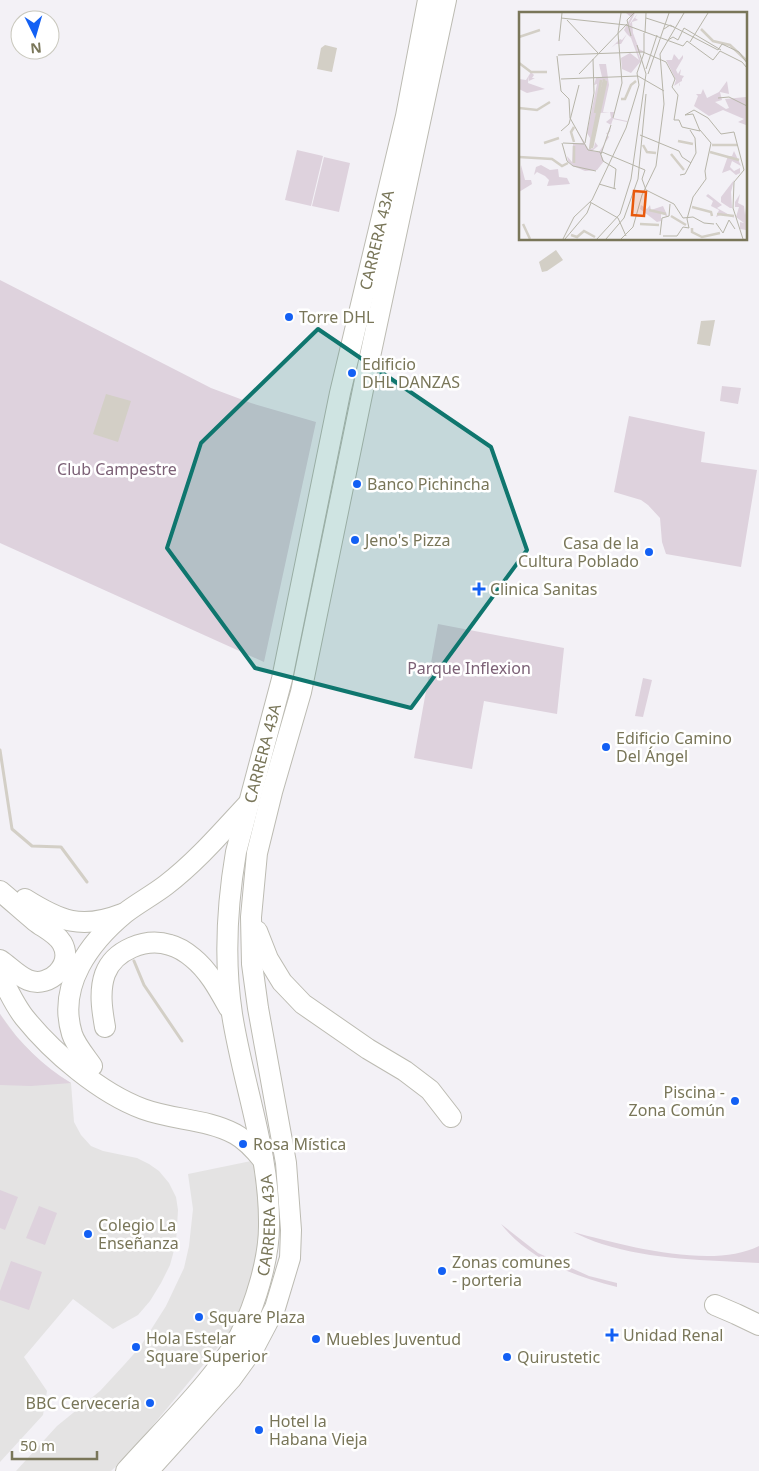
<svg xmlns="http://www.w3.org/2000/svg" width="759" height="1471" font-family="'Noto Sans',sans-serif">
<rect width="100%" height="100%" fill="#f3f1f6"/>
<path fill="#e4e3e3" d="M0,1014L17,1037L35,1056L53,1072L71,1083L74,1122L81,1135L91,1146L103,1151L137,1158L149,1164L159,1171L169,1183L176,1197L178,1210L176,1243L170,1265L161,1283L150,1301L138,1315L113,1329L73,1299L24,1357L47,1391L43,1415L0,1462Z
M256,1160L264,1217L248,1299L228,1335L129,1454L111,1471H16L57,1426L100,1391L124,1365L140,1347L166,1306L184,1268L189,1246L193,1209L188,1174Z"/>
<path fill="#ded2dd" d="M297,150L323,156L311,206L285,200Z
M324,157L350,163L339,212L312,206Z
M0,280L211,388L251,403L316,422L264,662L0,543Z
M722,386L741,388L738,404L720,401Z
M629,416L705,432L701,462L757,470L741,567L666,554L662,542L660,518L648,505L641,500L614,492Z
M438,624L564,648L557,714L484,701L472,769L414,758Z
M643,678L652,680L643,717L635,716Z
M0,1014C18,1042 42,1065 71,1083L31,1086L0,1085Z
M0,1190L18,1197L5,1230L0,1228Z
M39,1206L57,1213L45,1245L26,1238Z
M501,1224L538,1253L589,1276L617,1283V1287C574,1276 529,1260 501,1224Z
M573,1232C622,1245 712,1270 759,1246V1263C707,1260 652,1260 602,1244C592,1241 582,1236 573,1232Z
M11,1261L42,1272L29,1310L0,1300V1291Z"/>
<path fill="#d3cfc6" d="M325,45L337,48L332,72L317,69L321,48Z
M556,250L563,260L547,271L542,272L539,262Z
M715,320L710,346L697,344L701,321Z
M106,394L131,401L118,442L93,434Z"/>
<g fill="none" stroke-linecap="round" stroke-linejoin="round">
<path stroke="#d3cfc6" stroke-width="3" d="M0,750L12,829L32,846L61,847L87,882
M134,961L144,985L182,1041"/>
<g stroke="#bcbbb2" stroke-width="22">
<g id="primary">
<path d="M0,891C12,901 23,911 35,921C44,928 56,933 62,943C74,964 50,989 28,980C18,976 9,966 0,960"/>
<path d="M25,899C60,921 81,930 122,914"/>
<path d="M257,931L268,959L282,982L303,1004L368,1049L405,1071L430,1090L451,1117"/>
<path d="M0,974C7,989 14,1004 24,1017C53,1053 100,1093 143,1109C173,1120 207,1119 235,1134C246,1140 255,1150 263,1160"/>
<path d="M105,1027C102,1010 99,991 105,974C114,950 146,937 170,945C178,947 187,953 193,958C209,971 219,990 229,1008"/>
<path d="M92,1066C85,1056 75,1044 72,1034C57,985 90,942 125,913C138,903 153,895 166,885C196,862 221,833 247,805"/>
<path d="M715,1305L736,1314L759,1325"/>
<path id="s1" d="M126,1471C152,1442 180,1414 205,1384C217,1369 231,1353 240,1335C255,1305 269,1260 269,1226C270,1153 243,1085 232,1014C224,961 227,905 236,852L282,679L340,393L406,116L428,0"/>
<path d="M148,1471L231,1379L255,1346L275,1308L290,1258L291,1230L286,1163L258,1008L252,964L251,917L257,853L272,792L301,692L365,380L446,0"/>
</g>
</g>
<use href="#primary" stroke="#fff" stroke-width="20"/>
</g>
<path fill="#0f766e" fill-opacity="0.2" stroke="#0f766e" stroke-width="4" stroke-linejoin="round" d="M318,329L491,447L527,550L411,708L255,668L167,548L201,443Z"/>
<g fill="#1360f4" stroke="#fff" stroke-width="2">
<circle cx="289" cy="317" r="5"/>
<circle cx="352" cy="373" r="5"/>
<circle cx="357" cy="484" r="5"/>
<circle cx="355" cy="540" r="5"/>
<circle cx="649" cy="552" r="5"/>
<path d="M476.5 581.5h5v5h5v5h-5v5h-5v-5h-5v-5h5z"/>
<circle cx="606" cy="747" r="5"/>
<circle cx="735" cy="1101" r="5"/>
<circle cx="243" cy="1144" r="5"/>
<circle cx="88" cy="1234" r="5"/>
<circle cx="442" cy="1271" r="5"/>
<circle cx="199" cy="1317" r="5"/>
<path d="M609.5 1327.5h5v5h5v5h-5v5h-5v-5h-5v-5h5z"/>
<circle cx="316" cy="1339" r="5"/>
<circle cx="136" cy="1347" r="5"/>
<circle cx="507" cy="1357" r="5"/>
<circle cx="150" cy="1403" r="5"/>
<circle cx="259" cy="1430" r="5"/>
</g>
<g text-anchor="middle" stroke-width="5" stroke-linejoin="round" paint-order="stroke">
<g font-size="16" fill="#797659" stroke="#fff">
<text dy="6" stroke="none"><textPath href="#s1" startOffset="1298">CARRERA 43A</textPath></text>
<text dy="6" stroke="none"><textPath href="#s1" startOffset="772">CARRERA 43A</textPath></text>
<text dy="6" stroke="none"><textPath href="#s1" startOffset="292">CARRERA 43A</textPath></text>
</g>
<g font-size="16" fill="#797659" stroke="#fff" text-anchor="start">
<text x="299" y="323">Torre DHL</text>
<text x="362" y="370">Edificio<tspan x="362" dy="18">DHL DANZAS</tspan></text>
<text x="367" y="490">Banco Pichincha</text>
<text x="365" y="546">Jeno's Pizza</text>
<text x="639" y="549" text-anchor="end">Casa de la<tspan x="639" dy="18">Cultura Poblado</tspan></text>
<text x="490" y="595">Clinica Sanitas</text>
<text x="616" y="744">Edificio Camino<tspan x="616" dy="18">Del Ángel</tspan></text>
<text x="725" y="1098" text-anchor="end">Piscina -<tspan x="725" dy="18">Zona Común</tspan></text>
<text x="253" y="1150">Rosa Mística</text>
<text x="98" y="1231">Colegio La<tspan x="98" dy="18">Enseñanza</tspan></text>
<text x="452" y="1268">Zonas comunes<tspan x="452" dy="18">- porteria</tspan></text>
<text x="209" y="1323">Square Plaza</text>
<text x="623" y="1341">Unidad Renal</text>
<text x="146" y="1344">Hola Estelar<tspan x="146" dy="18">Square Superior</tspan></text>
<text x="326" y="1345">Muebles Juventud</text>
<text x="517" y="1363">Quirustetic</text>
<text x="140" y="1409" text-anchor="end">BBC Cervecería</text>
<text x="269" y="1427">Hotel la<tspan x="269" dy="18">Habana Vieja</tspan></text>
</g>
<g font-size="16" fill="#7c6176" stroke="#fff">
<text x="117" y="475">Club Campestre</text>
<text x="469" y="674">Parque Inflexion</text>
</g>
</g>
<g transform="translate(519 12)">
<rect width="228" height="228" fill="#f3f1f6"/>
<path d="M107,1H116L110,13L119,1L116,6L119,8L113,10L114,21L120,37L126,40H119L113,24L122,49L112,61L103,57L102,46L111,41L120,48L112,26L108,22L102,32H97L92,36L101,27L103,28L108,22L105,18L112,5ZM155,42L160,48L164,43V46L157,58L159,62L162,57L161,63L165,64L163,67V69L161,70V73L160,74L161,70L155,74L157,68L147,48H153ZM80,52H87L90,73L84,100H95L94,106L108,109V110L94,107L82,142L85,149L78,158L66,159L54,154L49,149L48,144L53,150L54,132L64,131L56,115L70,138L71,126L68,121L78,72L75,73L77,66L83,65ZM84,67L87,69V70L85,69L72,136L85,80L81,101L91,100L92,106L87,110L92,113L91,120L87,121L90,125L80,140L73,139L79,134L76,130L75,136L71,137ZM12,60L15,63L13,66H16L10,69V64L9,71L26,77L8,81L0,77V67L7,68ZM208,69L210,82L201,80L203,88L196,90L207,97L210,96L206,87L227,85V113L219,110L225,107L204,98L190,104L175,94L179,84L177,82H182L184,77L188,86L200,80ZM215,139L222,154L213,149L211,155L215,159L221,156V161L217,163L211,158L203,161L209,144H213ZM2,153L6,168H12L13,172L0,180ZM22,153L31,158L39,157L40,165L48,166L51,172L28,174L30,168L26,164L18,160L15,163L17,155ZM215,168L212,180L213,196H211L202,190V185ZM189,182L203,193L198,196L216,206L204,202L197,205L200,198L192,194L194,189L187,184ZM221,182L219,191L225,194L226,203L227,195V218L221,217V210L225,211L217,205L220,195H216V190ZM122,193L128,197L131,193L132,198L144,194L149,205L142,201V209L138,210L121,197Z" fill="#ded2dd" fill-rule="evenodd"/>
<path fill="none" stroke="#d3cfc6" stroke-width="2.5" d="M182,17L194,29L211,33L228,49M0,25L21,18M0,51L12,60H28M102,87H106L112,73L117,69M0,96L18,98L31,90M76,101L82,68M55,115L52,120L55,130M159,129L174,132M25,131L40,126M124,133L128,140L137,141M193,133H218M73,136L87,70L84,68M71,137L85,67M191,140L220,148M152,142L165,158M0,145L33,147L43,154L49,151M55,151V134M173,195L192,200L193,204M130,198L147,202M198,202L215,204M152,204L167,213M4,212L11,227M121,212L140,213M173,216V220L183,225L201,221M52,223L58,225L65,219L76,225"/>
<path fill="none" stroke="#b7b5a9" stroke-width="1" d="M42,6L107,13L164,34L168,29L194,48L201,39M127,6L155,15M48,8L79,41M145,17L151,13L199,38L203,32L220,40L228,51M126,21L127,1M112,24L108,8L115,1M149,28L154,25L159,28L165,16L202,38M40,29L43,1M171,30L189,1M201,39L223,50L228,56M39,43L124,40L147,50L156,67L153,75L159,83L155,108H160L163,115L181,119L174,102L166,103L175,98L189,106L202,122L215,120L225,158L215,170L214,196L224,227M38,44L42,79L50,87L51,106L69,138L81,140L84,149L97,157L95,177M127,57L138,23M60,62L108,12M129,62L150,1M42,67L119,64L145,79M199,86L210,85L228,94M94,106L103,71L99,21L102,1M42,119L50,112L60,73M121,123L160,139L163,145L172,151M43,131L48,149L54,154L77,159M44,131L65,132M66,131L75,81L74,47M83,140L126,158L123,167L127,178L155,192L164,206L174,205M82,142L92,113M161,163L166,162L177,141L176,126L171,118M80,172L97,177M71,190L99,206L107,224M174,205L185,211L195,212M197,211L204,221L210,208L216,217M141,223L143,206L150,204L151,192M144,224H158L164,215L170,216L168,207L174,185L187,167L186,159L192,131L181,118M44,227L55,205L73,188L107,116L120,73L118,61L125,41V21M46,227L68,201L72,191M78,227L101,202L112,167L127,62L118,33M87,227L105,206L119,167L127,82M102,227L114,215L123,183L137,154L145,92L141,42L165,1"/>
<path fill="#e8590c" fill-opacity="0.15" stroke="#e8590c" stroke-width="2.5" d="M115,179L127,180L125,204L113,203Z"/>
<rect width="228" height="228" fill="none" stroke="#797659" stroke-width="2.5"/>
</g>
<g transform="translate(35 35) rotate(175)"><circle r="24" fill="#ffffff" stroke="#c9c8bd"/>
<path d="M0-4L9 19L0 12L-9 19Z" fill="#1360f4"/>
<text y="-8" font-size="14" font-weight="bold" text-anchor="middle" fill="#797659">N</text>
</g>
<path d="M12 1451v8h85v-8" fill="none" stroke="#797659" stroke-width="2.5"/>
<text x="20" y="1451" font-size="15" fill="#797659" stroke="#ffffff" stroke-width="4" paint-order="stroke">50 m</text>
</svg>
